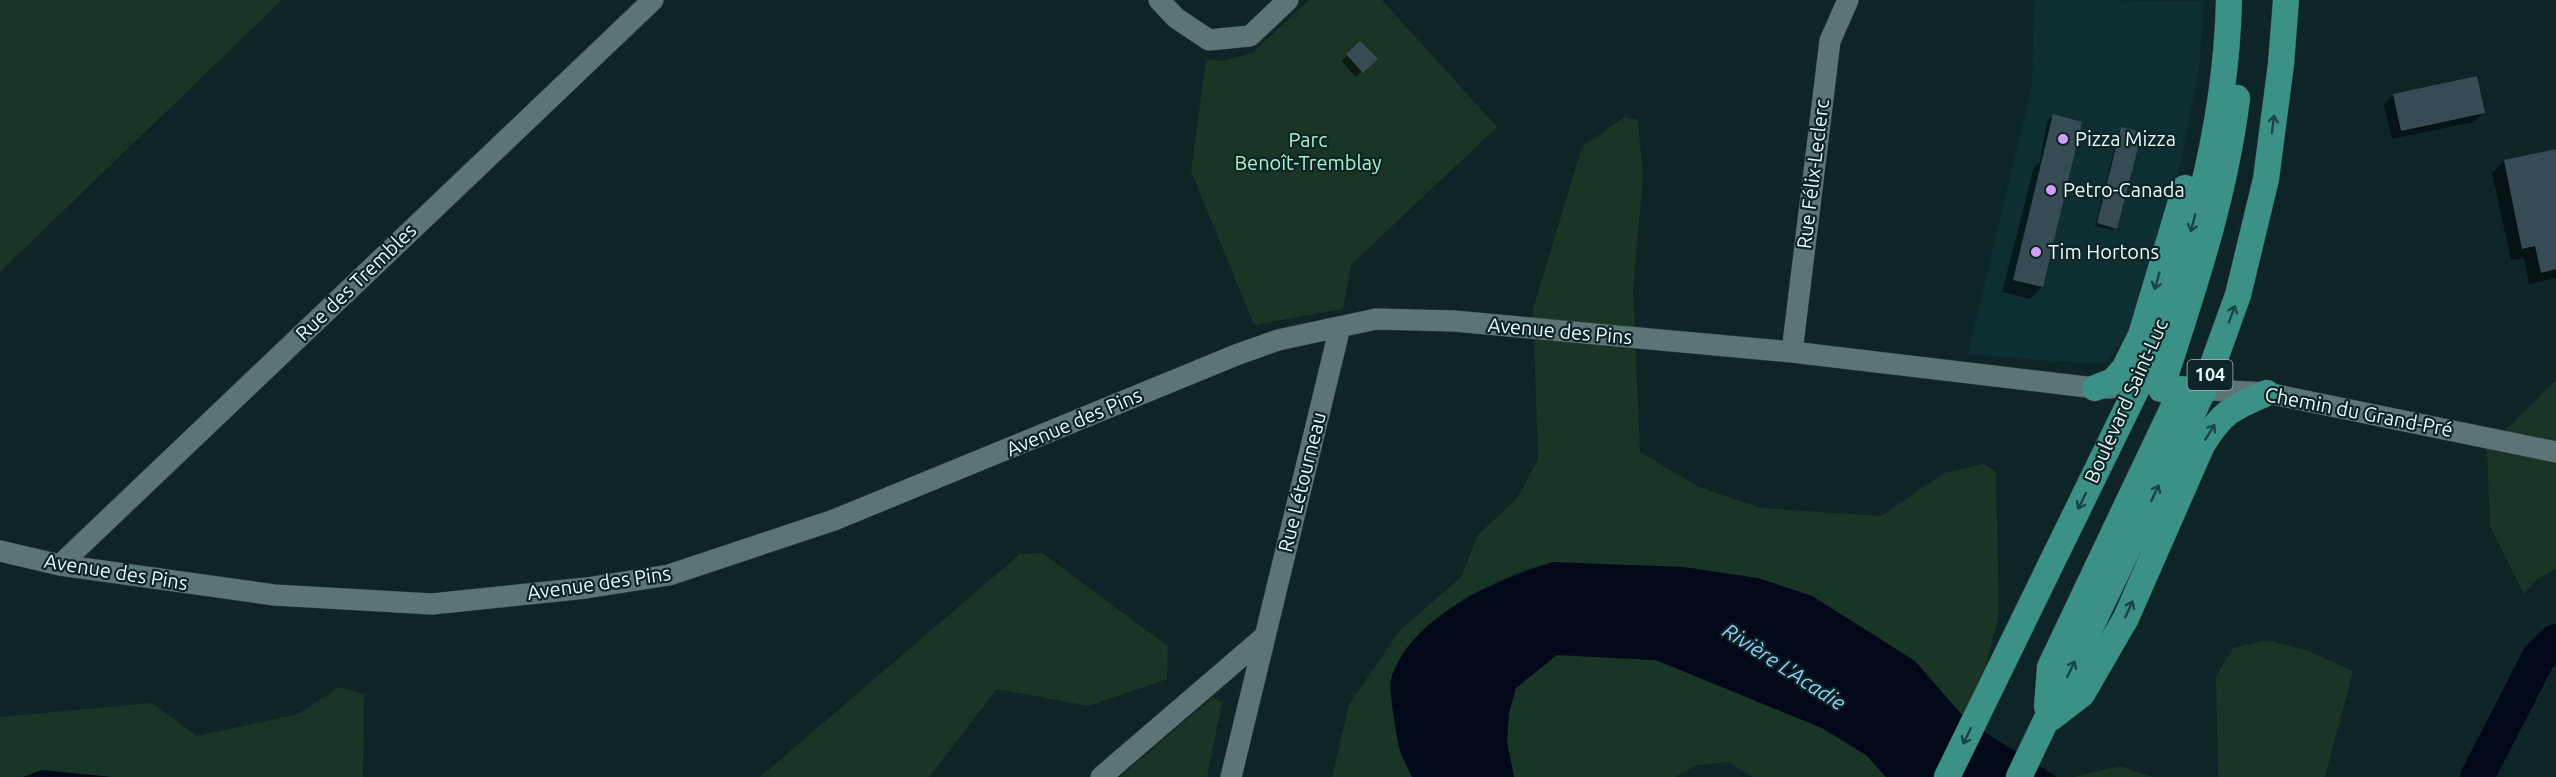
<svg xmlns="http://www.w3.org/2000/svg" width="2556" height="777" font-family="Ubuntu,sans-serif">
<rect width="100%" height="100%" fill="#0d2526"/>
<path fill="#0d2f32" d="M2034,0L2204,1L2199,69L2181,162L2128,335L2105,363H2080L1968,354L2032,84Z"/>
<path fill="#183525" d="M0,0H282L0,272Z
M1309,0H1382L1497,127L1351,265L1343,309L1254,325L1191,171L1206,59L1221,61L1252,53Z
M1624,117L1638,120L1643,177L1633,289L1640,452L1699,487L1761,508L1881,516L1944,473L1984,464L1996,472L1999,614L1978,699L1968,722L1915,661L1812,596L1758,578L1553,562L1518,572L1462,599L1399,749L1412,777H1332L1349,705L1400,630L1461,577L1478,535L1517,498L1538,460L1533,309L1582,147Z
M2556,380V569L2536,580L2524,594L2490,526L2487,448Z
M1042,553L1168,646L1167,679L1088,706L997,689L929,777H760L1020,554Z
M2267,640L2306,650L2353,671L2325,777H2218L2216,676L2233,648Z
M1556,655L1655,660L1822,728L1866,755L1886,777H1752L1728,762L1697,765L1675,777H1514L1507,742L1509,713L1516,688Z
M339,687L364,694L363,777H111L42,770L23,777H0V717L152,703L197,736L298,714Z
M1213,697L1222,703L1207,777H1120Z
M2119,766L2153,777H2075Z"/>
<path fill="#000819" d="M1553,562L1683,567L1758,578L1812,596L1915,661L1968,722L2057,777H1886L1866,755L1822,728L1656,660L1557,655L1516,688L1509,713L1507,742L1514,777H1412C1408,768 1402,757 1399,747C1397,737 1388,687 1391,679C1411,616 1495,580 1553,562Z
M42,770L111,777H23Z"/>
<path fill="#0007" d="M1360,43L1376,59L1356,77L1341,61Z
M2394,95L2483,113L2474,122L2392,139L2384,104Z
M2053,116L2042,287L2030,299L2002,292L2034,167L2040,162L2047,122Z
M2122,129L2116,228L2113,230L2095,226L2119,131Z
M2556,150V278L2529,284L2524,258L2511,260L2492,173L2504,161Z"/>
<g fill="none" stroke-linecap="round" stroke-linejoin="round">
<path stroke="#000819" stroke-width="34" d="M2477,777L2539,657L2556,641"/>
</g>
<path fill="#364b53" d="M1360,41L1378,59L1363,73L1346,54Z
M2477,76L2485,113L2401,131L2393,94Z
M2053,114L2082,122L2043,287L2013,280Z
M2121,127L2142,132L2117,229L2097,223Z
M2556,149V269L2541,273L2535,246L2522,249L2504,160Z"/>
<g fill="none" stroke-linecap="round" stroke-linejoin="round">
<g stroke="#2f3d3e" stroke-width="22">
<path id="minor" d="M1159,0L1176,18L1209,40L1250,36L1288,0
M1792,352L1830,41L1848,0
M2191,389L2267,393L2556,452
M0,551L60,565L274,595L432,604L586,588L669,575L834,520L1236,355L1278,340L1376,319L1454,321L1792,352L2095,388H2111
M60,565L653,0
M1101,777L1264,637
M1231,777L1340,327"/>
</g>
<g stroke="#2f3d3e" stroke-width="27">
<path id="major" d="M2095,388L2113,381L2124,369L2141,335L2185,188
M2161,389C2192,293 2225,198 2237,98
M2047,707L2050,667L2182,389
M2051,718L2082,694L2126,618L2202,445C2223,411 2232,408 2267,393
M1947,777L2137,388C2187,265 2226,134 2229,0
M2019,777L2204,389L2238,295L2266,179L2281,64L2286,0"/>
</g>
<use href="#minor" stroke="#5b7576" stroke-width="21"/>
<use href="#major" stroke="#3b9186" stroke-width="26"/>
</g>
<defs><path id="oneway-shaft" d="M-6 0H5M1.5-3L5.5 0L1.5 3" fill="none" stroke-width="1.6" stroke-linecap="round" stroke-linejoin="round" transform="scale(1.5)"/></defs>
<g stroke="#1b4543">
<use href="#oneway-shaft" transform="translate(2273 124) rotate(-83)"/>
<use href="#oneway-shaft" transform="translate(2193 223) rotate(105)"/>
<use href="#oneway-shaft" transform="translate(2157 281) rotate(107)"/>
<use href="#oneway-shaft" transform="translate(2232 314) rotate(-70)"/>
<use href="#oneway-shaft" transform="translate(2210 432) rotate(-58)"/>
<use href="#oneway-shaft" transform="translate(2155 493) rotate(-65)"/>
<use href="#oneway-shaft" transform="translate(2082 501) rotate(116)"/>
<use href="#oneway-shaft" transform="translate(2129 609) rotate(-66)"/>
<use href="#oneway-shaft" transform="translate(2071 669) rotate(-65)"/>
<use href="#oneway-shaft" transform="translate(1967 736) rotate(116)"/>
</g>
<g fill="#d29dfd" stroke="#0d2526" stroke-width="2">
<circle cx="2063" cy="139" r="6"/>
<circle cx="2051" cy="190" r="6"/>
<circle cx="2036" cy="252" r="6"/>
</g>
<g text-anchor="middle" stroke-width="4.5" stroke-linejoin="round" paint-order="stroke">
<rect fill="#0d2526" stroke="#a8b9b9" stroke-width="1.5" x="2187.5" y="360" width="45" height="30" rx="4.5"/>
<g font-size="18" font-weight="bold" fill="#eaf8f8">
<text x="2210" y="381">104</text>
</g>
<g font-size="20" fill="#eaf8f8" stroke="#0d2526" text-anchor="start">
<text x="2075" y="146">Pizza Mizza</text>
<text x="2063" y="197">Petro-Canada</text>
<text x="2048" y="259">Tim Hortons</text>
</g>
<g font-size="20" fill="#adf3ca" stroke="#0d2526">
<text x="1308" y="147">Parc<tspan x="1308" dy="23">Benoît-Tremblay</tspan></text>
</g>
<g font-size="20" fill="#eaf8f8" stroke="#0d2526">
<text transform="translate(1813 174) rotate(-83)" y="7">Rue Félix-Leclerc</text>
<text transform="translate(356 282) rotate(-44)" y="7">Rue des Trembles</text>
<text transform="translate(1560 331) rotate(5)" y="7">Avenue des Pins</text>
<text transform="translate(2126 401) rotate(-66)" y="7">Boulevard Saint-Luc</text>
<text transform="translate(2359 412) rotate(11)" y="7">Chemin du Grand-Pré</text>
<text transform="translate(1074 422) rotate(-23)" y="7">Avenue des Pins</text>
<text transform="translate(1302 482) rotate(-76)" y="7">Rue Létourneau</text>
<text transform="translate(116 572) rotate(9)" y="7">Avenue des Pins</text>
<text transform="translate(599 583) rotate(-8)" y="7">Avenue des Pins</text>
</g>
<g font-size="21" font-style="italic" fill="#92ccfc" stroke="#0d2526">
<text transform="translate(1784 667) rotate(33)" y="7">Rivière L'Acadie</text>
</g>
</g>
</svg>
